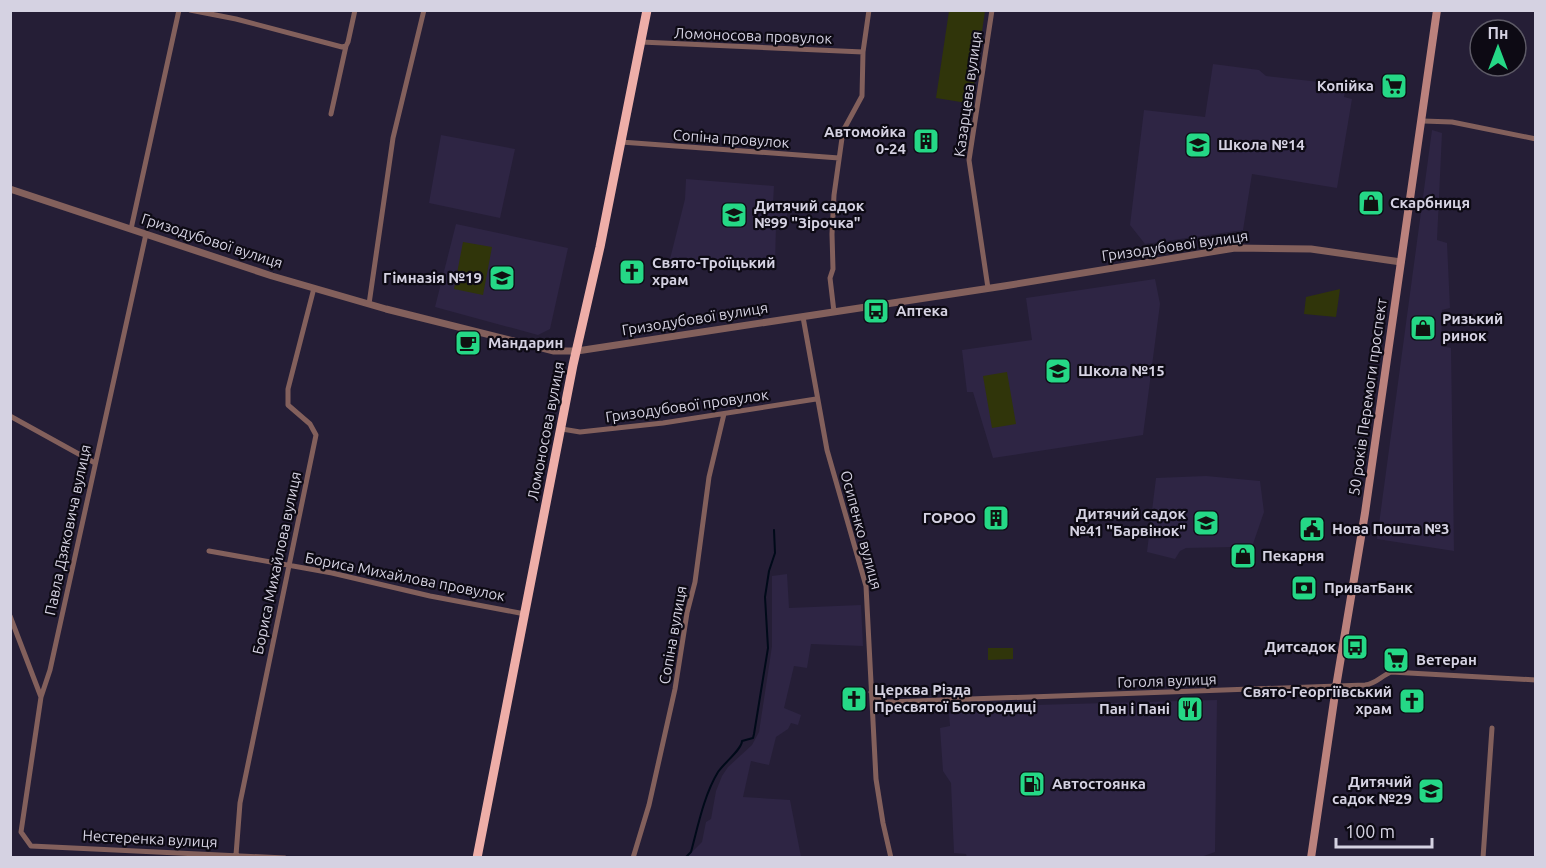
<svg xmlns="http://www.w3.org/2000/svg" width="1546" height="868" font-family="Ubuntu,sans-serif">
<rect width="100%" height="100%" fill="#251e36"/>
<path fill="#2e2544" d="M1213,64L1259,70L1266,76L1320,82V86L1330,87L1331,82L1346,84L1344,97L1352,99L1337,188L1252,174L1243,230L1145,244L1130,225L1144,110L1205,117Z
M1432,130L1442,133L1437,240L1447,243L1450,308L1442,310L1441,346L1451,348L1454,551L1377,539Z
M441,135L515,149L500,218L429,203Z
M686,179L774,186L773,204L788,206L786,226H776L775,264L669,263L685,199Z
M456,224L568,248L550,329L538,335L435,307Z
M1155,279L1160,304L1143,435L993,458L973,392H967L962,350L1032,340L1026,298Z
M1206,476L1260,481L1264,512L1253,544L1233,547L1186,548L1180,551L1175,559L1147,552L1156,478Z
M787,574L789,608L861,605L863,646L811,644L807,668L794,666L784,708L801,715L798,725L791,723L788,729L776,737L769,765L751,761L743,797L790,800L801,857H687L702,842L706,822L711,819L716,791L722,776L728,767L752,745L759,732L772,646V576Z
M1217,700L1215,852L1198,858H967L966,854L954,853L951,783L943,771L940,728L950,726L949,714L1002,706Z"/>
<path fill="#30350a" d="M949,11H985L972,99L967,103L936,98Z
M463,242L492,247L483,295L454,289Z
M1340,289L1336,317L1304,314L1306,297Z
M1007,372L1016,424L992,428L983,376Z
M988,648H1013V659L988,660Z"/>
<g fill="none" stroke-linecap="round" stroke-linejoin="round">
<path stroke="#000a19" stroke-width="2" d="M685,858L691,852C698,826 704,795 718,772C725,762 742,749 742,741L753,738L754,734L768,648L765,597L769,571L775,553L774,530"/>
<path stroke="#83605c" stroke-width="5" d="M190,10L236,19L342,47L346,46L348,42L355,10
M641,42L863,52
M331,114L346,46
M1423,121L1452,122L1536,139
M621,142L839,158
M131,229L179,10
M146,234L50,670L41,697L21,832L31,846L285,858
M988,288L969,160L992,10
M369,304L393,138L424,10
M834,312L830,278L833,269L832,234L834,195L843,131L862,96L863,52L869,10
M803,317L827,450L866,586L876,779L883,823L891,858
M10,416L95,463
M562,429L580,432L663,423L816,399
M209,551L332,573L430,596L525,614
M10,616L41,697
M871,692L878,699L887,702L1365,685C1376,684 1381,676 1391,672L1536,680
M236,855L240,803L316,435L310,424L288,405V389L314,288
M633,858L649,805L675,689L687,613L695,582L709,477L724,414
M1483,858L1492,728"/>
<path stroke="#83605c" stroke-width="7" d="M10,189L272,276L386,309L554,351H577L1004,286L1235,248L1311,249L1401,262"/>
<path stroke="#bb827d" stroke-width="8" d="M1311,858L1336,687L1365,513L1437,10"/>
<path stroke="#eeaea8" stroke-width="9" d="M477,858L573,365L600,247L647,10"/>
</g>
<defs>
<g id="supermarket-square" transform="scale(1.35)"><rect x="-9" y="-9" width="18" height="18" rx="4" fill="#25d886" stroke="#0d0a14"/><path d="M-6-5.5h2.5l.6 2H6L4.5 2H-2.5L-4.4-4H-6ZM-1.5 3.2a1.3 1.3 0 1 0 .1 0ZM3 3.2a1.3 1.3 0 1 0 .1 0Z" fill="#111"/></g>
<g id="building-square" transform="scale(1.35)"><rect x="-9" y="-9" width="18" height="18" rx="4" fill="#25d886" stroke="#0d0a14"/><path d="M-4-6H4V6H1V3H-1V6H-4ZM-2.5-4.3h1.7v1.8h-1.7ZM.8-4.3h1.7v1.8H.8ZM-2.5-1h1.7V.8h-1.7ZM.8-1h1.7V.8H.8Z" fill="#111"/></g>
<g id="school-square" transform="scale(1.35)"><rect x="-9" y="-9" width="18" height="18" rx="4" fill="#25d886" stroke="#0d0a14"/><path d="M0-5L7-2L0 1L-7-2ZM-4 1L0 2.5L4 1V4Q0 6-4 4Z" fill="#111"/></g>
<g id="shop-square" transform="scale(1.35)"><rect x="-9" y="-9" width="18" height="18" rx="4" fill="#25d886" stroke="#0d0a14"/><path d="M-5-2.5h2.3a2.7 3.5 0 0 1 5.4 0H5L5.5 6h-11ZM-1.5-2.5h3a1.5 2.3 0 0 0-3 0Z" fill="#111"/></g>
<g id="church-square" transform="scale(1.35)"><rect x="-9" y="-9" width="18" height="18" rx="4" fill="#25d886" stroke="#0d0a14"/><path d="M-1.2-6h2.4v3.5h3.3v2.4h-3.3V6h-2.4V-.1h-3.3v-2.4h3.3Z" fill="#111"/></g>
<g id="bus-square" transform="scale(1.35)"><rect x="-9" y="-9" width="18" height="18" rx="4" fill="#25d886" stroke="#0d0a14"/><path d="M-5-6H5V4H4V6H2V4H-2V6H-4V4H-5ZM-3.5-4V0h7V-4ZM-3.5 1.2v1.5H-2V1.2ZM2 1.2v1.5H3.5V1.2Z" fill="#111"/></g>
<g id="cafe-square" transform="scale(1.35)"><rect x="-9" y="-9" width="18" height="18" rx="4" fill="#25d886" stroke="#0d0a14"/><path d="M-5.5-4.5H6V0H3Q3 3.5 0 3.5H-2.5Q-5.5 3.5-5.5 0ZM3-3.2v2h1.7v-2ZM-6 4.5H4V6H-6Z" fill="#111"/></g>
<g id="civic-square" transform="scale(1.35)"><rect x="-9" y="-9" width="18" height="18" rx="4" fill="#25d886" stroke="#0d0a14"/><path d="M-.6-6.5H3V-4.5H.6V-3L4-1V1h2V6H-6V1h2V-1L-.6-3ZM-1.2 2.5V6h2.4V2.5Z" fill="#111"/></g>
<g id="bank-square" transform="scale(1.35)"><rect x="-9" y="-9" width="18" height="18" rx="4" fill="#25d886" stroke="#0d0a14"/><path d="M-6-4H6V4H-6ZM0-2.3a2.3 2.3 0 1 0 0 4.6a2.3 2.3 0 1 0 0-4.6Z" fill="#111"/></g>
<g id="restaurant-square" transform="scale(1.35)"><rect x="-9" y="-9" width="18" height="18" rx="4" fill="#25d886" stroke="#0d0a14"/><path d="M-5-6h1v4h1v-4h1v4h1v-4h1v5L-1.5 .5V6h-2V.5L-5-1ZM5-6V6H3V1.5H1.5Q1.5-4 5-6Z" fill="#111"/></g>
<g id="fuel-square" transform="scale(1.35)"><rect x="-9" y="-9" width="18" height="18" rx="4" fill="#25d886" stroke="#0d0a14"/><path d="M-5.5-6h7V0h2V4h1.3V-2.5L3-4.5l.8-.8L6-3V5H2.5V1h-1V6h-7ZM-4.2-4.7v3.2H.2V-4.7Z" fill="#111"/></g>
</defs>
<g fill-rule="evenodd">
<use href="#supermarket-square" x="1394" y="86"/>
<use href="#building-square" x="926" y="141"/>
<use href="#school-square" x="1198" y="145"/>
<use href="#shop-square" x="1371" y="203"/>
<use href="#school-square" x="734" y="215"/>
<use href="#church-square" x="632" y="272"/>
<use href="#school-square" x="502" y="278"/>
<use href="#bus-square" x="876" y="311"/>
<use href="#shop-square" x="1423" y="328"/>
<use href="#cafe-square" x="468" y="343"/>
<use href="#school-square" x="1058" y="371"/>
<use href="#building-square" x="996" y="518"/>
<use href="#school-square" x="1206" y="523"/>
<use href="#civic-square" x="1312" y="529"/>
<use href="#shop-square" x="1243" y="556"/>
<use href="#bank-square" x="1304" y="588"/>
<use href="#bus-square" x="1355" y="647"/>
<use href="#supermarket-square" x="1396" y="660"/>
<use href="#church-square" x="854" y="699"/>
<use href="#church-square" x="1412" y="701"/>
<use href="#restaurant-square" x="1190" y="709"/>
<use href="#fuel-square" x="1032" y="784"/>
<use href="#school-square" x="1431" y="791"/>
</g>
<g text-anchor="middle" stroke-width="4.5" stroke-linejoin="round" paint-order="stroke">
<g font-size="15" fill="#d5d2e2" stroke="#0d0a14">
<text transform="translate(753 36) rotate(2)" y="5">Ломоносова провулок</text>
<text transform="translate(968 94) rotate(-82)" y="5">Казарцева вулиця</text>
<text transform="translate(731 139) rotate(4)" y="5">Сопіна провулок</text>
<text transform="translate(212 241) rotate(18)" y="5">Гризодубової вулиця</text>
<text transform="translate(1175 246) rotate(-8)" y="5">Гризодубової вулиця</text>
<text transform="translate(695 319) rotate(-9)" y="5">Гризодубової вулиця</text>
<text transform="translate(1368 397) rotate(-82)" y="5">50 років Перемоги проспект</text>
<text transform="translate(687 406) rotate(-8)" y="5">Гризодубової провулок</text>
<text transform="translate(546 431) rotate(-79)" y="5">Ломоносова вулиця</text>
<text transform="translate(68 530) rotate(-78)" y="5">Павла Дзяковича вулиця</text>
<text transform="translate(861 530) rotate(75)" y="5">Осипенко вулиця</text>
<text transform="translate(277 563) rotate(-78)" y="5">Бориса Михайлова вулиця</text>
<text transform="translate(405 577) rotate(11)" y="5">Бориса Михайлова провулок</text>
<text transform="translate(673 635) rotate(-80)" y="5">Сопіна вулиця</text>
<text transform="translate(1167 681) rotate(-2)" y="5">Гоголя вулиця</text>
<text transform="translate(150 839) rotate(3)" y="5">Нестеренка вулиця</text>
</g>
<g font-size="15" font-weight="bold" fill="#d5d2e2" stroke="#0d0a14" text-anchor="start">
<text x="1374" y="91" text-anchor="end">Копійка</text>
<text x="906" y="137" text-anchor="end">Автомойка<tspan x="906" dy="17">0-24</tspan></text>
<text x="1218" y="150">Школа №14</text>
<text x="1390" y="208">Скарбниця</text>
<text x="754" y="211">Дитячий садок<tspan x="754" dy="17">№99 "Зірочка"</tspan></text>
<text x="652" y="268">Свято-Троїцький<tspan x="652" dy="17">храм</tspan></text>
<text x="482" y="283" text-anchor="end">Гімназія №19</text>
<text x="896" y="316">Аптека</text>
<text x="1442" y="324">Ризький<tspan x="1442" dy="17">ринок</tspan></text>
<text x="488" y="348">Мандарин</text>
<text x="1078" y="376">Школа №15</text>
<text x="1186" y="519" text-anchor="end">Дитячий садок<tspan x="1186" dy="17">№41 "Барвінок"</tspan></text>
<text x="976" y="523" text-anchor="end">ГОРОО</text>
<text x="1332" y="534">Нова Пошта №3</text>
<text x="1262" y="561">Пекарня</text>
<text x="1324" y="593">ПриватБанк</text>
<text x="1336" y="652" text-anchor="end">Дитсадок</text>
<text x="1416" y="665">Ветеран</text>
<text x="874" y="695">Церква Різда<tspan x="874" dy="17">Пресвятої Богородиці</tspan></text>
<text x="1392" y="697" text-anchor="end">Свято-Георгіївський<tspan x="1392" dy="17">храм</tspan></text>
<text x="1170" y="714" text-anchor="end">Пан і Пані</text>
<text x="1412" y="787" text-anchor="end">Дитячий<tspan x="1412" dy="17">садок №29</tspan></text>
<text x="1052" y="789">Автостоянка</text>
</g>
</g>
<rect width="1546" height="868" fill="none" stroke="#d5d2e2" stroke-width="24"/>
<g transform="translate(1498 48)"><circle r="28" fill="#0d0a14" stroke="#5d5a66" stroke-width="1.5"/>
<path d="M0-4.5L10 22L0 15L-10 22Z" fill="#25d886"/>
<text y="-9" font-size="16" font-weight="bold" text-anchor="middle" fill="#d5d2e2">Пн</text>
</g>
<path d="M1336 838v9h96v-9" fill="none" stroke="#d5d2e2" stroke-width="3"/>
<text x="1345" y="838" font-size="18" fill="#d5d2e2" stroke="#0d0a14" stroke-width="4.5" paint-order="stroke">100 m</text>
</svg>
